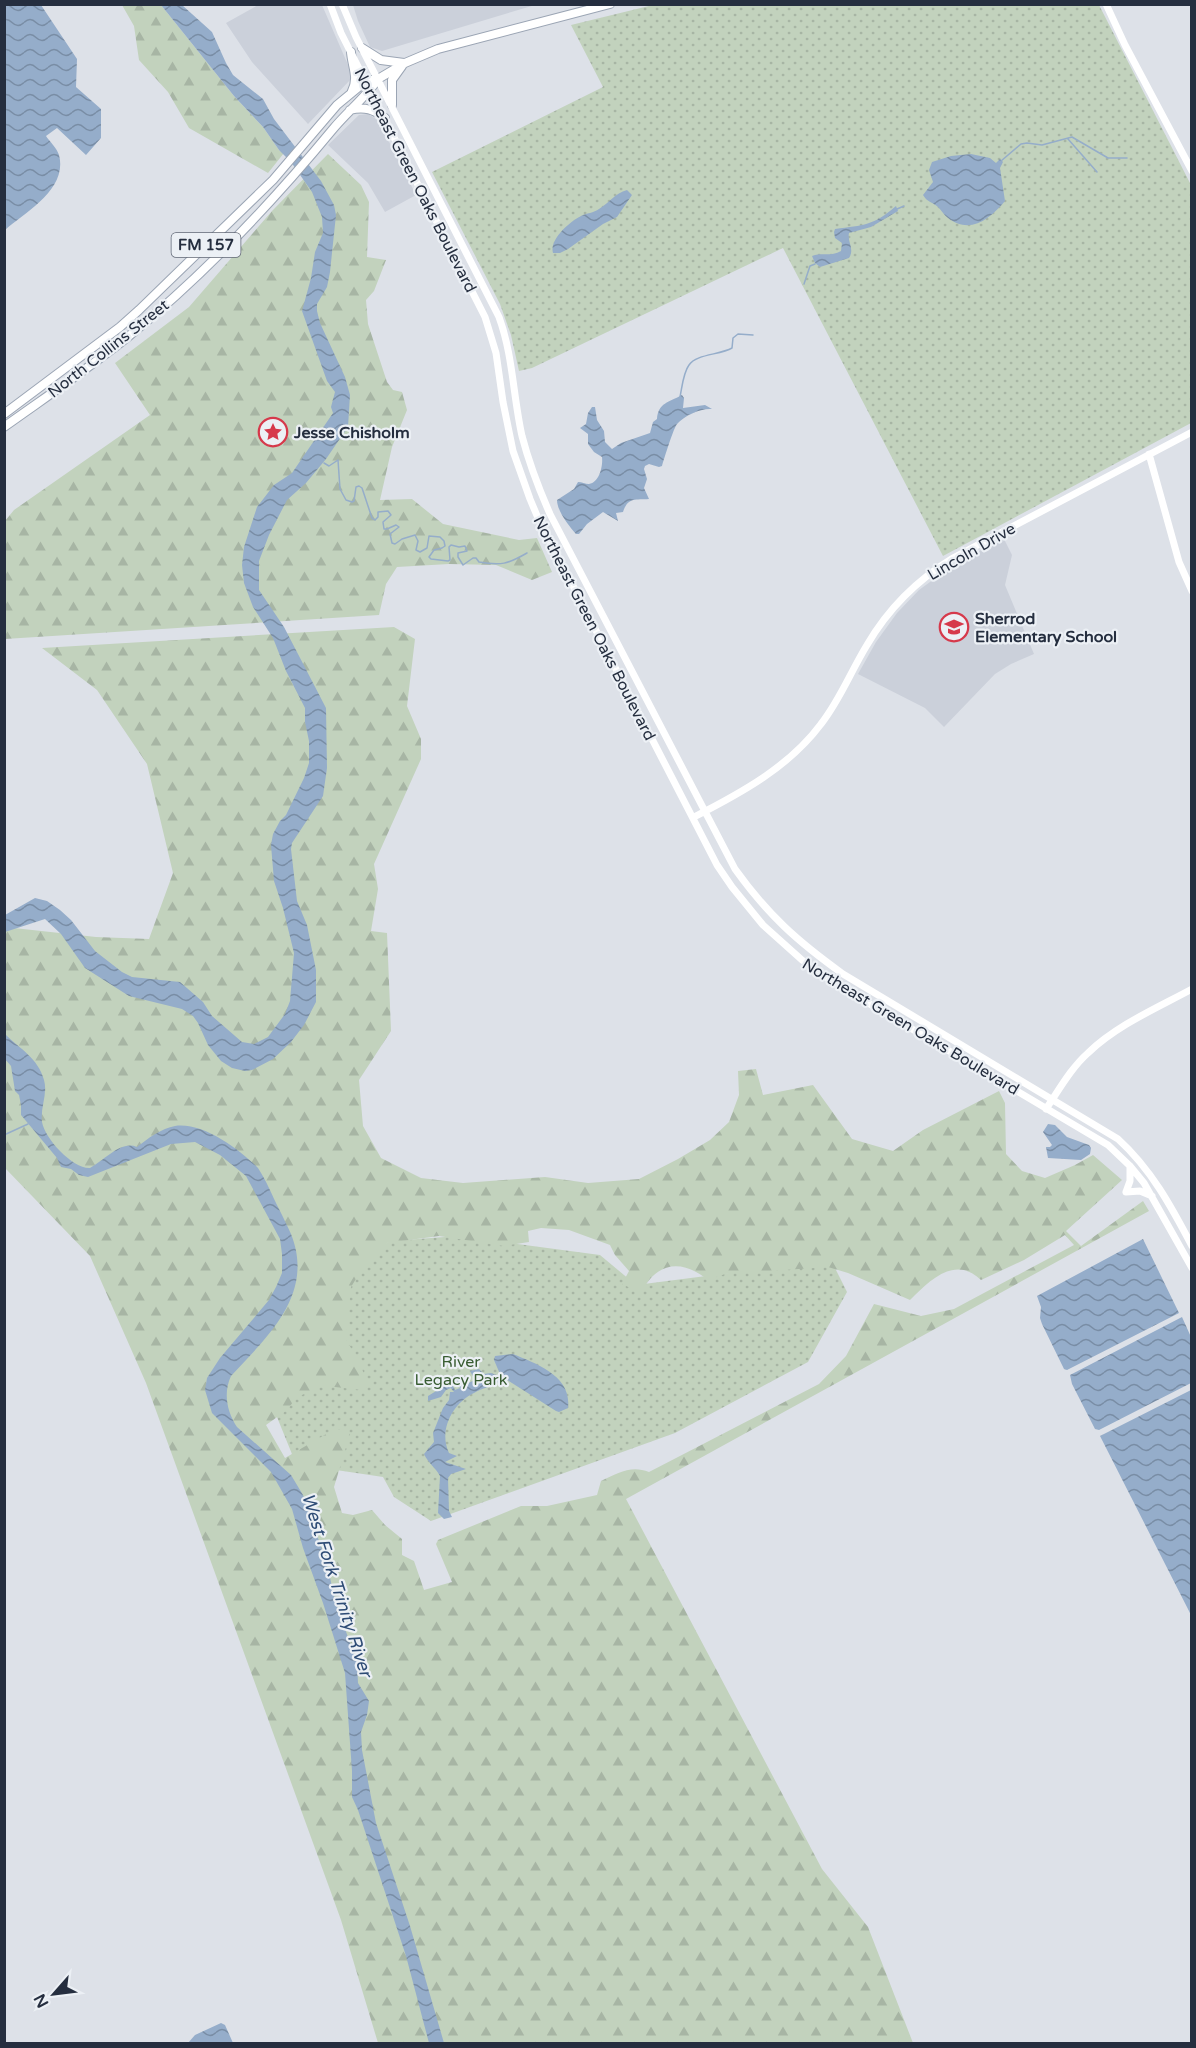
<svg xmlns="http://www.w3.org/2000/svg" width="1196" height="2048" font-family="'Varela Round',sans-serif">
<defs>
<pattern id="green-dots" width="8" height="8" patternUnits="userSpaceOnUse" patternTransform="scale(1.5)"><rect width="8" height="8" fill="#c2d2bd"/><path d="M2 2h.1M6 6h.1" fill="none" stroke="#a7b5a4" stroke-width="1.8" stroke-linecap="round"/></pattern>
<pattern id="forest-firs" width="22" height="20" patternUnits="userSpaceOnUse" patternTransform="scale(1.5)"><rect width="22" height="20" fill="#c2d2bd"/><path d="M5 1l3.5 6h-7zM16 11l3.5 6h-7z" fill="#a7b5a4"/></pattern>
<pattern id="water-waves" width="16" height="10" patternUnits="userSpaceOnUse" patternTransform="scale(1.5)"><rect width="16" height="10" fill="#95adca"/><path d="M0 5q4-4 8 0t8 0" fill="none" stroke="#798da5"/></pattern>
</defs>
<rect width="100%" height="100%" fill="#dde1e8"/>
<path fill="#cbd0da" d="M258,5H322L352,74L351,79L308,124L252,62L226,23Z
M353,5V4L535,5L382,51L370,47L358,21Z
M368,114L378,120L416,195L385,212L368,183L328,145L359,115Z
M1004,539L1012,555L1005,585L1034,654L1011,664L995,674L944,727L925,708L858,674L876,642L897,613L919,590L959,561Z"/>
<path fill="url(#green-dots)" d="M653,5H1099L1191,185V423L943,556L783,248L532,368L519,371L511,335L500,304L432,172L603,87L571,25Z
M458,1236L600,1255L636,1285L831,1260L847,1292L808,1362L675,1433L431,1521L394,1497L383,1477L296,1464L262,1380L350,1259L391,1241Z"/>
<path fill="url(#forest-firs)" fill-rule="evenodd" d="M122,5H161L234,96L263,127L279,150L284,153L268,173L189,128L168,92L139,60L134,26Z
M328,154L361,185L369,202L367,257L386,260L374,291L366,300L368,324L387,382L393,390L402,392L407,410L392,447L380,500L412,499L443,524L519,540L537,538L552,572L532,580L496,565L449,564L397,567L386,584L379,615L5,639V521L14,510L150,415L115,363L189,307L272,211Z
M394,627L415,639L407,706L421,739V759L374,864L378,889L371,931L387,933L391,1031L359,1080L363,1126L381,1158L421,1178L463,1183L545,1177L588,1183L639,1179L678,1159L710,1140L729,1122L739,1095L738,1071L756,1069L763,1095L813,1085L852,1139L893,1151L923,1130L999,1091L1005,1103L1006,1154L1022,1171L1045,1178L1075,1165L1093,1155L1122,1180L1066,1231L1081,1246L1143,1201L1149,1211L626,1499L822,1869L868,1927L913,2043H378L341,1920L146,1383L90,1256L5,1168V927L96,937L149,939L173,873L147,764L97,690L42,648ZM541,1228L569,1230L610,1245L615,1255L629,1271L622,1284L641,1293C657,1261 682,1259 708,1280L725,1274L828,1267L848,1273L910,1300C930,1280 955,1255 981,1280L1024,1260L1065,1235L1074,1245L954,1309L921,1316L874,1304L846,1356L819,1384L649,1472C631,1465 618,1473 601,1481L597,1495L547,1506H521L438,1540L436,1544L452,1582L424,1590L414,1561L402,1555V1539L385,1525L372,1510L353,1515L342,1513L334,1487L350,1434L346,1430H333L285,1458L266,1425L287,1410L296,1398L318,1387H335L362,1390L367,1387L362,1368L346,1339L351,1287L365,1264L387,1243L439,1236L504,1246L529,1242L528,1231Z"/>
<path fill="url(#water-waves)" d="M5,4L41,5L77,59L76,87L101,109V138L86,155L57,128L46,136C49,141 57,148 59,155C68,189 26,212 5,230Z
M161,5H182L212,32L226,63L233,75L263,99L274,119L321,181L334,205L336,215L330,272L327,287L317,304V311L320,323L345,377L350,395L348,427L326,459L306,483L287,500L269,535L259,561V590L284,627L326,708L327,768L323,796L292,843L291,849L297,901L307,925L316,970V1002L304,1025L291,1042L273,1059L252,1070L245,1071L232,1068L221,1061L208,1045L198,1023L193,1016L182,1009L129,996L85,968L61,934L45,919L5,932V915L35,898L47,901L60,910L71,920L95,951L122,972L132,977L180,982L203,1002L212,1016L242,1042L254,1044L268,1037L285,1014L290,1001L294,953L283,908L274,881L271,845L273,834L280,821L286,815L304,778L309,763V741L305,722V708L286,671L273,638L253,607L244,583L242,565L244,547L257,507L274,485L292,473L333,413L331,407L335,392L327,381L302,311L311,278L315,252L323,233L322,217L312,192L291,162L279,150L263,127L234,96Z
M971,154L990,158L996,163L1000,159L1003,162L1000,168L1005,201C990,219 970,235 948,218C944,215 941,210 938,207C932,202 927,202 923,195L933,182L929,170L932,162L951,156Z
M627,190L632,195L617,217L603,224L568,249L560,253H553C549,240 569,222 581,216C586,213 594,213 599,209C609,203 615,193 627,190Z
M896,206L898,211L871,227L849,233C847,242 855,249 849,258L820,267L815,263L812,256C822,252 831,257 841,251L842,243L835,238L834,232L835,229C864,225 873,226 896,206Z
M682,395L684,398L683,408L705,405L712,409C701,408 685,415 677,424C674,427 664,459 662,466L659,467L649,464L645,466L644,469L647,479L644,488L649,499C635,500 628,497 623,512L616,513L618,521L603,512L587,524L579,534H576C569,526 557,511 557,500L574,489L578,482C582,482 585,484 589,484C600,482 603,465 602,457L594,452L588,444V434L580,428L586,424L588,413L592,407H595L597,420L604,431L605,442L612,449L621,443L650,433L653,422L657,419C658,403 669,402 682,395Z
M5,1034C20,1049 38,1058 44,1080C48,1094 40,1108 42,1122C45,1139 73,1169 90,1168C105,1160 121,1140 137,1147C147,1139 162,1128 175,1126C203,1122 239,1149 258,1168C266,1180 272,1195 279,1209C283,1217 287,1225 291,1234C315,1294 268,1336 231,1376C223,1393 227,1412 237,1427L291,1475L303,1495L326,1561L336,1603L357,1663L358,1683L369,1701L367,1715L361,1732L362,1750L376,1823L410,1926L444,2043H429L406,1956L358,1810L352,1797V1771L345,1673L323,1603L303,1548L292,1509L271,1472L212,1413L205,1390L207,1378L220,1358L269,1300L276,1287L282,1273V1254L280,1239L246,1176L220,1155L195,1142L171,1144L88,1177L79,1175L71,1169L61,1167L57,1158L21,1115V1105L19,1095L15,1091L11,1066L5,1059Z
M1048,1124L1055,1125L1067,1137L1089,1145L1091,1148L1090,1154L1081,1160L1048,1158L1046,1147H1050L1052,1145L1043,1132Z
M1143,1239L1179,1313L1067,1370L1064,1369L1042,1324L1040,1318L1041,1307L1037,1296Z
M1182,1317L1191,1337V1383L1099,1430L1095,1429L1072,1384L1070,1375Z
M513,1354C537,1364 572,1376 568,1408L559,1412L556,1411L501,1376L498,1378L500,1381C492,1387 482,1388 474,1393C453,1403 438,1430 449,1453L457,1456L445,1462L466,1469L451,1474L448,1478L449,1511L452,1517L444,1519L438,1513L440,1476C436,1468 428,1463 424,1454L434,1442L433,1433L443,1408L449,1400L450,1392H454L451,1388L446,1390L441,1397L428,1401V1396L451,1382L455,1390L460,1388L457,1381L460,1378L464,1385L475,1380L470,1371L479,1369L484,1374L491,1373L499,1376L500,1374L494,1360L495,1356Z
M1191,1390V1615L1100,1436Z
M221,2023L225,2025L233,2043H188L195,2035Z"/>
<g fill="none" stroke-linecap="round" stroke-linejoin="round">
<path stroke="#95adca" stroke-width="1.5" d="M1068,139L1097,172
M1001,161L1021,144L1027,143L1042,145L1072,137L1108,158H1127
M897,209L904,206
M804,284L810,266L815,264
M680,397C682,388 683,373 689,365C696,354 720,355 732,348L733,338L738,334L753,335
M324,463L329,466L338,460L340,489L346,500L352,502L354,501L356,487L359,486L362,488L372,518L375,520L378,517V512L388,511L391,515L383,522L384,529H387L396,525L399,527L390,534L392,543L395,544L402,539L415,535L418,541L416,550L420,552L427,548L429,536L440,537L444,541L445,546L442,548L434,550L429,557L431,559L448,561L450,560L449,547L451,545L459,547L465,546L467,551L458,553V557L463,565L473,558H476L479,562C501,566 508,564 527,553
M4,1135L28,1124"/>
<g stroke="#9ba5b4" stroke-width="10">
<path id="primary" d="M362,48L381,60L404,63
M351,52C352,67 359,77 352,91
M392,105V80L402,66
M350,110C365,106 374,110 385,118
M4,414L120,327L139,310L273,180L337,105L366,81L378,79L405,63L438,49L610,4
M4,427C46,397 89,368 129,336C204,275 271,204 333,129C347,112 366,97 378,79"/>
</g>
<path stroke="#fff" stroke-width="7" d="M330,4L341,33L485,317L496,353L503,402L513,451L530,499L538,518L717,865L732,887L763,925L802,960L836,984L1108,1145L1130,1166L1144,1183L1192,1268
M342,4L356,37L499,317C513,355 513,396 522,436C529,463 539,489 550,514L735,869C768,915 797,941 843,974L1118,1139C1151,1169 1171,1206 1192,1246
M1106,4L1125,45L1192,171
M1149,454L1179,562L1192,591
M694,817C741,793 789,767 821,724C840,700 851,671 867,645C888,609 917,580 953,558L1192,432
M1046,1109C1059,1090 1071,1068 1088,1053C1117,1025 1157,1008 1192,989
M1126,1192L1140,1191L1152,1196
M1126,1192L1130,1181V1166"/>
<use href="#primary" stroke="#fff" stroke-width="8"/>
</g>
<defs>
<g id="sight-ring" transform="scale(1.5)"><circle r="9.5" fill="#ecf0f5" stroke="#d6394b" stroke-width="1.5"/><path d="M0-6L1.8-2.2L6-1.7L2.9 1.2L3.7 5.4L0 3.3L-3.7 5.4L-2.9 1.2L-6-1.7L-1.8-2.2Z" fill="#d6394b"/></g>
<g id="school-ring" transform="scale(1.5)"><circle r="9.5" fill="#ecf0f5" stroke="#d6394b" stroke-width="1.5"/><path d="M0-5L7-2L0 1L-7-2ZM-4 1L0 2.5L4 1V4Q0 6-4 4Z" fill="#d6394b"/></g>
</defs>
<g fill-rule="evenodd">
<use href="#sight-ring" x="273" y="432"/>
<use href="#school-ring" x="954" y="627"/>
</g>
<g text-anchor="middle" stroke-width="4.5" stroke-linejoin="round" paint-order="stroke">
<rect fill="#ecf0f5" stroke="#616876" stroke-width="1.5" x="171.5" y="233" width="69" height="24" rx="4.5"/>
<g font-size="15" font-weight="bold" fill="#252e3f">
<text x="206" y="250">FM 157</text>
</g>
<g font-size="16" fill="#252e3f" stroke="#ecf0f5">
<text transform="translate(416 180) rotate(63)" y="6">Northeast Green Oaks Boulevard</text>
<text transform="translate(108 348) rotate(-38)" y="6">North Collins Street</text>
<text transform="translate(971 551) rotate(-30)" y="6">Lincoln Drive</text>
<text transform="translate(595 628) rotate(63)" y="6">Northeast Green Oaks Boulevard</text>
<text transform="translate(911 1026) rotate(31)" y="6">Northeast Green Oaks Boulevard</text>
</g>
<g font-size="16" font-weight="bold" fill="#252e3f" stroke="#ecf0f5" text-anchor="start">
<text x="294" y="438">Jesse Chisholm</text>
<text x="975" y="624">Sherrod<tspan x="975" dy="18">Elementary School</tspan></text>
</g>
<g font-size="16" fill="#385c32" stroke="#ecf0f5">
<text x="461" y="1367">River<tspan x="461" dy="18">Legacy Park</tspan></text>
</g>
<g font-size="18" font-style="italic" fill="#2d4b75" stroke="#ecf0f5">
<text transform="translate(337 1585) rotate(72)" y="6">West Fork Trinity River</text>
</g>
</g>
<rect width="1196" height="2048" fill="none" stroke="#252e3f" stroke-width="12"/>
<g transform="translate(54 1994) rotate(242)" stroke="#ecf0f5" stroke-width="4.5" paint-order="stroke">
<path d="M0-4.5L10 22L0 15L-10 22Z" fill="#252e3f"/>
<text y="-9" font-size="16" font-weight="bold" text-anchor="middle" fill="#252e3f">N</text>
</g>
</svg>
